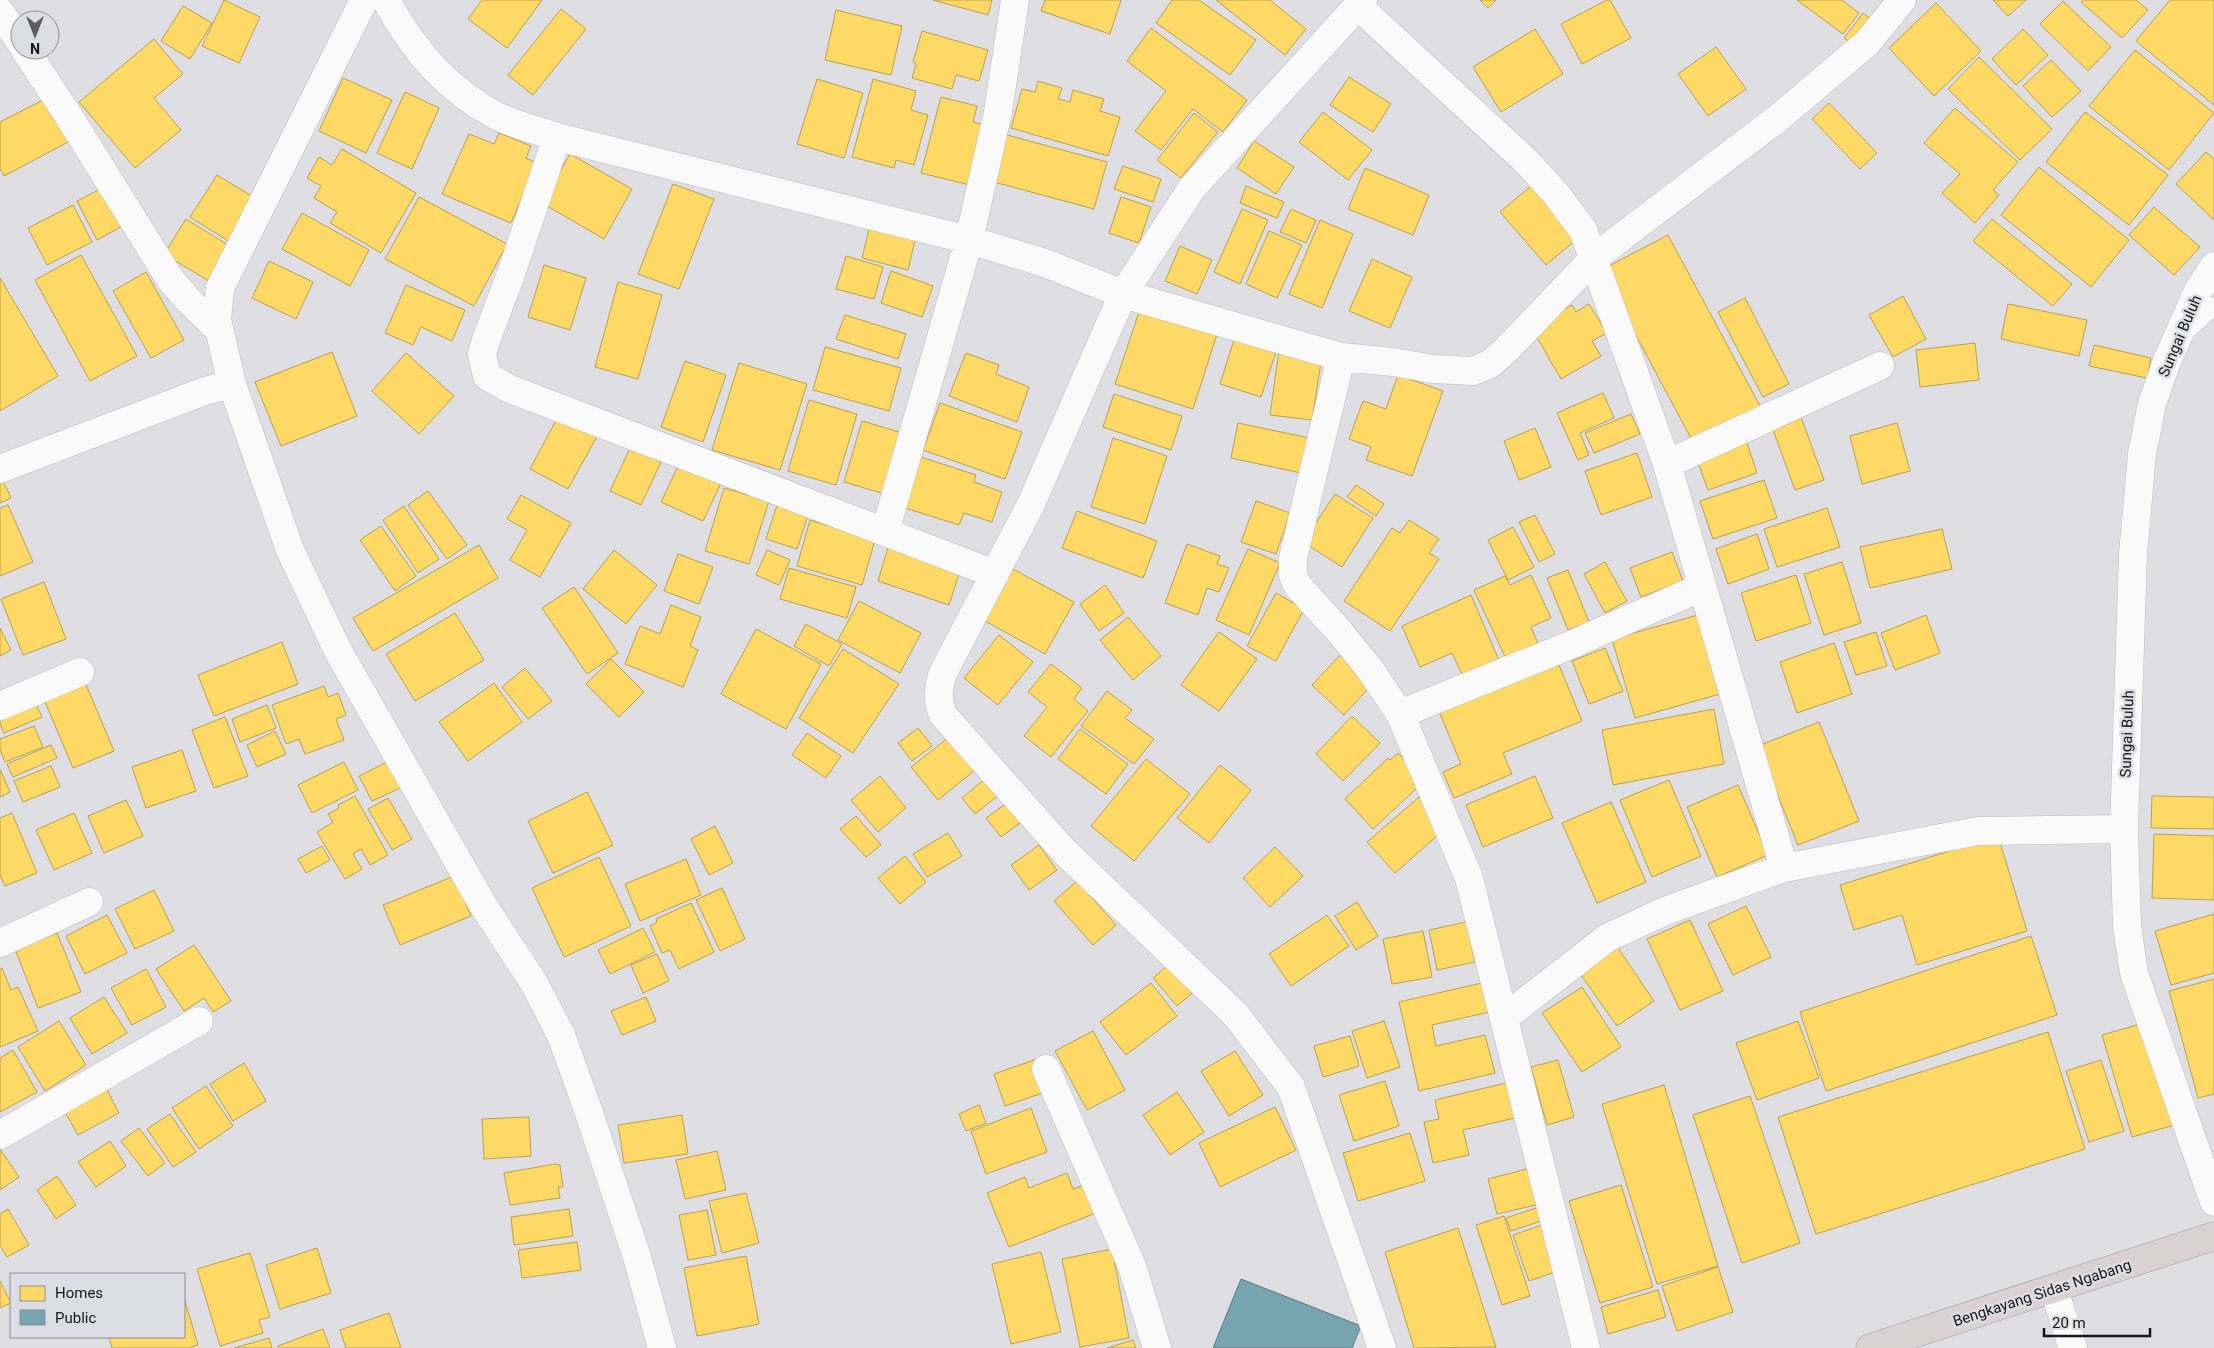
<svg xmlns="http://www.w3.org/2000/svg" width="2214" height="1348" font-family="Roboto,sans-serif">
<rect width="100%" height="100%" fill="#dfdfe3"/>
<path fill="#ffd966" stroke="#b99f4f" d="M224,0L260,17L239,63L202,46Z
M482,0H542L507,48L468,19Z
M933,0H992L988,15Z
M1045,0H1121L1110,34L1041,11Z
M1172,0H1199L1256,40L1230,75L1156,23Z
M1216,0H1270L1306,29L1285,55Z
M1480,0H1496L1488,8Z
M1607,0H1610L1631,38L1582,64L1561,24Z
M1797,0H1842L1859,13L1843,34Z
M1993,0H2026L2008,16Z
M2083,0H2136L2148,10L2122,38L2081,2Z
M2170,0H2214V105L2136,41Z
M2063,1L2111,47L2088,71L2040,24Z
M1936,3L1981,51L1934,96L1889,48Z
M183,6L212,23L190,59L161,41Z
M561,9L586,29L533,95L508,75Z
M836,10L902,26L891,75L825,60Z
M1863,13L1875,22L1857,47L1844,38Z
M1151,28L1247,100L1223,132L1193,109L1161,150L1135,131L1166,91L1127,61Z
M1535,29L1563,74L1501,112L1473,67Z
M2023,29L2048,55L2016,85L1992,59Z
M922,31L988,50L979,81L956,75L952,89L912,78L916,64L913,62Z
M154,39L183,74L154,98L181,130L135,168L79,102Z
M1716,47L1746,89L1708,116L1678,74Z
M2135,50L2214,113L2169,170L2089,106Z
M1979,57L2052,129L2020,160L1948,89Z
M2051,60L2081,91L2052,117L2023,86Z
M1349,77L1391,104L1373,132L1330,105Z
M343,78L392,100L366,153L319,131Z
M817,79L863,93L844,158L797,144Z
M873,79L916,91L911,110L928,115L914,165L896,160L894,168L852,157Z
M1038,81L1062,88L1058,99L1070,102L1073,90L1104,99L1100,111L1120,117L1108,156L1011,128L1022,89L1035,92Z
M405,92L439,108L412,169L377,153Z
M941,97L977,106L973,122L989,126L974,186L921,173Z
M47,98L70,141L4,176L0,169V122Z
M1829,103L1877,153L1860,169L1812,119Z
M1955,108L2018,162L1993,190L1999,195L1975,223L1942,193L1960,174L1924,143Z
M1323,112L1372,150L1348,180L1299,142Z
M2085,112L2168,175L2129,225L2046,162Z
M1194,113L1218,132L1181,178L1157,160Z
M499,133L531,146L526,158L537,163L511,223L442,194L469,134L494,144Z
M1007,135L1107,162L1094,209L994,182Z
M1254,141L1294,167L1276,194L1237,168Z
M342,149L416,193L381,253L330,223L337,212L314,198L321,186L307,178L319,157L332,165Z
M2206,152L2214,159V220L2176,184Z
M570,154L632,189L604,239L542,203Z
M1123,166L1161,179L1153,202L1114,189Z
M2039,167L2129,240L2091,287L2001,215Z
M1365,168L1429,195L1413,235L1348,209Z
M217,175L260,201L233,244L190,217Z
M673,184L714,199L679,289L638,274Z
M106,186L126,224L97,240L77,201Z
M1246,186L1284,202L1277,218L1240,203Z
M1531,186L1577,239L1546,265L1500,212Z
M419,197L507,244L474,306L385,259Z
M1121,197L1151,207L1139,243L1109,233Z
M73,205L92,242L47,265L28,228Z
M2154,207L2200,247L2174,275L2129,235Z
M1242,209L1268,220L1240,284L1214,272Z
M1291,209L1316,220L1306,243L1280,232Z
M302,213L369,250L350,286L282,249Z
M186,219L233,248L212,283L164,254Z
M1992,219L2072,284L2053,306L1973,241Z
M1320,220L1353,234L1322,308L1289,294Z
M870,225L916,236L908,270L862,258Z
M1269,231L1302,245L1277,298L1246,284Z
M1668,235L1760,406L1693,442L1601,270Z
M1180,246L1212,260L1197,294L1165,281Z
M81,255L137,356L90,381L35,280Z
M846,256L883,267L874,299L836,289Z
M1372,259L1412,277L1390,328L1349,311Z
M269,261L313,282L296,319L252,298Z
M544,265L586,278L570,330L528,317Z
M891,271L933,286L922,317L881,303Z
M146,272L184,340L151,358L113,291Z
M0,278L58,376L0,411Z
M618,282L662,295L638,379L595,367Z
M406,285L465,310L452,341L421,327L413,345L385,333Z
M1903,296L1926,339L1893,357L1869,315Z
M1745,298L1789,384L1763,397L1718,312Z
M1589,304L1607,333L1592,341L1601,356L1561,379L1532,329L1572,305L1576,312Z
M2008,304L2087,320L2079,356L2001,339Z
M1140,309L1217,334L1193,409L1115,384Z
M845,315L906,334L898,359L836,339Z
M1238,327L1280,340L1261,397L1220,384Z
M1975,343L1979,380L1920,387L1916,350Z
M2094,345L2151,358L2147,378L2089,366Z
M825,347L901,368L889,411L813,390Z
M1279,350L1322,356L1312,420L1270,415Z
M332,352L357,416L281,446L255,382Z
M406,353L454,396L419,434L372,391Z
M966,353L999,365L996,374L1029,387L1017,422L949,396Z
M685,361L726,375L703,442L661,427Z
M739,363L807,384L780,470L712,450Z
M1398,375L1443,391L1412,476L1366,460L1371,447L1349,439L1363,401L1386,409Z
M1603,393L1614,418L1580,433L1589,455L1578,460L1557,413Z
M1114,394L1182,416L1171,450L1103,427Z
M809,400L857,414L836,485L788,471Z
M940,403L1022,432L1005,479L923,450Z
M561,411L600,431L568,489L530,469Z
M1631,414L1640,434L1594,453L1585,433Z
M1801,417L1824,480L1795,490L1772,427Z
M862,421L906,434L888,495L844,482Z
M1238,423L1314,439L1306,474L1231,458Z
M1897,423L1910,471L1862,484L1850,436Z
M1535,428L1551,467L1519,480L1504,441Z
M1113,438L1167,456L1145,524L1091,507Z
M1746,440L1757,473L1708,490L1696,457Z
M630,448L661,462L641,505L610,491Z
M1637,453L1652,497L1601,515L1585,471Z
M918,456L976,475L974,482L1002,492L992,522L964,513L959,525L902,507Z
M681,460L723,479L703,521L661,502Z
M0,474L11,498L0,503Z
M1764,480L1777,518L1713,539L1700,501Z
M1356,485L1384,504L1376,516L1347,497Z
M724,488L769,501L749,564L705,551Z
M428,491L467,545L447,559L408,505Z
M1335,494L1373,518L1342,567L1303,542Z
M521,495L571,523L540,577L510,560L527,530L507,519Z
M1256,501L1290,513L1276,554L1241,542Z
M778,502L809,512L797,549L766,539Z
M8,505L33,562L0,576V508Z
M404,506L439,559L418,573L383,520Z
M1827,508L1840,547L1777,567L1764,529Z
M1077,511L1157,541L1143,578L1062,548Z
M1535,515L1555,554L1539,562L1519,522Z
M810,520L875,540L862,585L797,566Z
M1409,520L1439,539L1429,553L1439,559L1390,631L1344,601L1392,528L1400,533Z
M381,526L416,576L395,591L360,540Z
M1513,527L1534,567L1508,580L1488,540Z
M1942,529L1952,569L1870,588L1860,547Z
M1757,534L1769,569L1728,584L1716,549Z
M889,544L961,568L949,605L878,581Z
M1187,544L1220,556L1217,564L1229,568L1219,592L1207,588L1198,615L1165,603Z
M479,545L498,578L373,651L353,618Z
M1248,549L1280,563L1249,635L1216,620Z
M614,550L657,585L626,624L583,589Z
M767,550L790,560L779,585L756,575Z
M1672,552L1683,581L1641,597L1630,568Z
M678,554L713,567L699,604L664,591Z
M1605,562L1627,601L1605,613L1584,574Z
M1842,562L1861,623L1824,635L1804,574Z
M789,568L856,587L847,618L780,599Z
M1013,569L1074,602L1045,654L985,621Z
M1568,570L1589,622L1568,630L1547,578Z
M1531,575L1551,618L1531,627L1539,646L1507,661L1474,590L1505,576L1510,585Z
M1796,575L1811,623L1756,641L1741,593Z
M44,582L66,639L23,655L1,599Z
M1105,585L1124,613L1099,631L1080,604Z
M574,587L618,653L587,674L542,608Z
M1276,593L1304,609L1276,661L1247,646Z
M1471,595L1501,665L1465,681L1452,653L1420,667L1402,626Z
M859,601L921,633L900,673L838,640Z
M671,605L701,617L690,646L698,650L683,687L625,664L640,626L660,634Z
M455,613L484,660L415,701L386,654Z
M1698,615L1720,694L1635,718L1612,639Z
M1926,615L1940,653L1895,670L1881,633Z
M1128,617L1161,656L1133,680L1100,640Z
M806,624L842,644L829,666L794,646Z
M0,628L11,650L0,656Z
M756,629L821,664L786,729L721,694Z
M1219,632L1257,659L1219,711L1181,685Z
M1876,632L1887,666L1856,675L1844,642Z
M999,635L1033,662L998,705L964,678Z
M282,642L298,684L214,716L198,675Z
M1834,643L1852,694L1797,713L1780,662Z
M1605,648L1623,691L1589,704L1572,661Z
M843,649L899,684L853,753L799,718Z
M1342,653L1374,682L1344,715L1312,685Z
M611,659L644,692L619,717L586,684Z
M1557,660L1582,721L1503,753L1512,774L1454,798L1443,772L1461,764L1438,709Z
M1051,664L1082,688L1074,699L1088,711L1051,757L1024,736L1047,707L1028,692Z
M525,668L552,701L528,719L502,687Z
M84,680L114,751L73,768L43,697Z
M494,683L522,722L468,761L439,722Z
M324,686L328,697L338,693L346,715L336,719L344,740L305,754L299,739L286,744L272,705Z
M1107,691L1132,710L1125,718L1154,739L1134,764L1081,726Z
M33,697L42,717L4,733L0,723V712Z
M267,705L276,728L240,742L232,719Z
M1714,709L1724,764L1613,785L1602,730Z
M1352,716L1380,743L1343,781L1316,754Z
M225,717L248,776L214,788L192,730Z
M1819,722L1859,821L1798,845L1758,746Z
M34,726L43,747L5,762L0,749V739Z
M918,728L932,746L912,761L898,743Z
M1080,729L1128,764L1106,794L1058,759Z
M275,731L286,754L257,767L247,745Z
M807,733L841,756L826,778L792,755Z
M949,737L975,770L938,800L911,767Z
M51,745L57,758L13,777L7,764Z
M182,750L196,791L146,808L132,767Z
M1398,753L1421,777L1413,784L1417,788L1373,829L1345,799L1388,758L1390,760Z
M1146,759L1190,794L1134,861L1091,826Z
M389,761L402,787L372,801L359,776Z
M344,762L358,790L312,813L298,785Z
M1220,765L1251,790L1209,843L1177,818Z
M51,766L60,787L23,802L14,781Z
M0,769L10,792L0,797Z
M880,776L906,808L878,832L851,800Z
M1535,776L1553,818L1483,847L1466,805Z
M986,778L1000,794L975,814L962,798Z
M1669,780L1701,856L1652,877L1620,800Z
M1738,785L1768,855L1717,877L1687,807Z
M587,792L613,845L553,873L528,821Z
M355,796L388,855L370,865L361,849L353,854L362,869L345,879L317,832L333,822L328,814L339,808L338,805Z
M2152,796L2214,797V829L2151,828Z
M1419,797L1446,828L1395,873L1367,842Z
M388,798L412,839L392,850L368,809Z
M1014,798L1028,817L1001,837L986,818Z
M126,800L143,836L104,853L88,816Z
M1611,802L1646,882L1597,903L1562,823Z
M12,813L37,873L5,886L0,875V818Z
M74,813L92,853L54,870L36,830Z
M856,816L881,845L866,857L840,829Z
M715,826L733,863L709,875L691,839Z
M948,833L962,856L927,877L913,854Z
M2154,834L2214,836V900L2152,898Z
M1998,836L2027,931L1917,965L1902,915L1854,930L1840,885Z
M1039,845L1057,870L1029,890L1011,865Z
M322,846L330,860L306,873L298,859Z
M1275,847L1303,876L1270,907L1243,878Z
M905,856L926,882L900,904L878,878Z
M599,857L631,926L564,957L532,888Z
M686,859L701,895L640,921L625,884Z
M454,876L471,916L400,945L383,905Z
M1077,881L1116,925L1093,945L1054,901Z
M722,888L745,939L720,951L696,900Z
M154,890L174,931L135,949L115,909Z
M1357,902L1378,936L1356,950L1335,916Z
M691,903L714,952L679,969L670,950L662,953L650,926L657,922L656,919Z
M1746,906L1771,957L1733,975L1708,924Z
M2214,914V973L2171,985L2155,931Z
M107,915L127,953L85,974L66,936Z
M1327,915L1349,946L1291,986L1269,954Z
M1690,920L1723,991L1680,1010L1647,939Z
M1466,922L1475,962L1437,970L1429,930Z
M643,928L655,952L610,974L598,950Z
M1423,931L1432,977L1392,984L1383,939Z
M57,933L81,992L38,1008L15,949Z
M2031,936L2057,1015L1826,1091L1800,1012Z
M194,945L231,1001L213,1012L204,998L184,1011L156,969Z
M1616,945L1654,1001L1617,1026L1578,971Z
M657,954L669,981L643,993L631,965Z
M1174,960L1197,989L1177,1006L1153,978Z
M2,968L11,990L18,987L38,1031L0,1047V969Z
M146,969L166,1007L132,1025L111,988Z
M2214,979V1094L2198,1098L2169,991Z
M1486,982L1494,1011L1432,1025L1436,1046L1485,1035L1495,1073L1419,1091L1399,1002Z
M1151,983L1177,1016L1126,1055L1100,1022Z
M1582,987L1621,1047L1582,1072L1542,1013Z
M104,997L127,1033L92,1054L70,1018Z
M646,997L656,1021L622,1035L611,1011Z
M59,1021L86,1065L45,1091L18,1047Z
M1384,1021L1400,1067L1367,1078L1352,1031Z
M1798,1021L1819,1078L1757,1100L1736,1043Z
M2148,1022L2178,1124L2132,1137L2102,1035Z
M1093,1031L1125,1090L1087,1110L1055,1051Z
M2048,1032L2085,1149L1816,1234L1778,1117Z
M1350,1036L1359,1066L1323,1077L1314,1046Z
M13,1050L37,1092L0,1112V1058Z
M1235,1051L1263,1095L1229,1116L1201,1071Z
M1037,1059L1048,1091L1005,1106L994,1074Z
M1558,1060L1574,1117L1547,1125L1531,1067Z
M2101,1060L2124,1131L2089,1142L2066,1071Z
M244,1063L266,1101L233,1121L210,1084Z
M1385,1081L1399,1126L1354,1141L1339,1095Z
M1506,1083L1515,1118L1463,1130L1469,1155L1433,1163L1424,1122L1439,1119L1435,1100Z
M104,1084L119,1113L78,1135L62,1107Z
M1664,1085L1718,1266L1657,1284L1602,1104Z
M206,1086L233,1126L199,1149L172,1108Z
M1177,1092L1204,1132L1170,1155L1143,1115Z
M1750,1096L1800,1243L1742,1263L1693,1115Z
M979,1105L986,1123L966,1131L959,1114Z
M1275,1107L1296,1150L1220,1187L1199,1143Z
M1031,1108L1047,1152L986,1174L971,1131Z
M170,1114L196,1152L173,1167L147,1129Z
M682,1115L688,1154L624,1163L618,1125Z
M529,1117L531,1156L484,1159L482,1119Z
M139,1128L165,1163L148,1176L121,1141Z
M1410,1133L1425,1181L1358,1201L1343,1153Z
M110,1141L126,1166L96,1187L78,1162Z
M0,1149L19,1177L0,1190Z
M717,1151L726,1190L685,1199L676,1160Z
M555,1164L560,1165L563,1187H558L560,1198L510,1205L504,1173Z
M1531,1168L1540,1204L1497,1214L1488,1179Z
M1067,1173L1073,1189L1090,1183L1101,1211L1009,1247L987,1193L1025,1177L1029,1188Z
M57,1176L76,1205L56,1219L37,1190Z
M1621,1185L1653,1287L1600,1303L1569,1201Z
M746,1193L759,1243L722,1253L709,1201Z
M1542,1206L1547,1219L1511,1231L1506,1218Z
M8,1209L29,1245L7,1257L0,1245V1214Z
M569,1209L573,1236L514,1245L511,1217Z
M707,1210L716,1255L688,1260L679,1215Z
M1504,1216L1530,1296L1502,1305L1476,1225Z
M1548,1223L1564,1269L1529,1281L1513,1235Z
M1458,1228L1496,1347L1414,1348L1385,1252Z
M577,1242L581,1270L522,1278L518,1250Z
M317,1248L331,1293L280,1309L266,1265Z
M1112,1249L1129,1338L1080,1347L1062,1259Z
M1041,1252L1061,1332L1011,1344L992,1264Z
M250,1253L270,1317L259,1320L263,1333L220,1346L197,1269Z
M746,1256L759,1324L697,1336L684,1268Z
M1718,1267L1733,1312L1677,1331L1662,1286Z
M0,1281L11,1303L0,1308Z
M1658,1290L1666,1317L1608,1334L1601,1307Z
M184,1298L198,1345L189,1348H112L109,1337H184Z
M389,1313L401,1348H346L340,1330Z
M323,1329L330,1348H278V1346Z
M269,1338L272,1348H234Z
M1133,1340L1136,1348H1107Z"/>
<path fill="#76a5af" stroke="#5a7a82" d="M1241,1279L1361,1326L1352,1348H1213Z"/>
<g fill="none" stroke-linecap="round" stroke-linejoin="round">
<g stroke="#bbbbbe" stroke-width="19">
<path id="lane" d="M2185,332L2214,306"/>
</g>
<g stroke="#bbbbbe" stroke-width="29">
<path id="street" d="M364,0L220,288L217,320L232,384L290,550L338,651L483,905L534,983L561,1035L587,1107L637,1257L662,1348
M386,0C412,49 446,89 495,115C514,125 537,130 557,137L969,240L1045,263L1123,294L1341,357L1393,362L1433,369L1473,371L1490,364L1506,350L1594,258L1777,119L1867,43L1902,0
M1363,0L1192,188L1123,294L1031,504L942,675C938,691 937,700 943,715L1065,852L1236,1015L1291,1087L1382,1348
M1358,6L1526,161L1556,194L1583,230L1667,464L1784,868
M0,12L20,42
M25,50L68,115L170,279L189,301L218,329
M557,137L511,274L485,343L482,354L487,376L510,389L995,574
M2214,266L2198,291L2167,361L2152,404L2142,454L2133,554L2124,829L2127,926L2134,973L2214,1202
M1341,357L1293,558V575L1297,585L1338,630L1369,668L1400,714L1469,878L1586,1348
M1667,464L1880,366
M0,469L205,391L232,384
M885,532L969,240L998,112L1015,0
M0,706L80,672
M1400,714L1561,649L1702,587
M0,943L89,902
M1504,1018L1607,938L1665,911L1784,868L1978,831L2124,829
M1046,1069L1132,1266L1157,1348
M0,1135L199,1021
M2054,1290L2073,1348"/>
</g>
<g stroke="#a2999c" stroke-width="29">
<path id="highway" d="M1870,1348L2214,1236"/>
</g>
<use href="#lane" stroke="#fafafb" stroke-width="18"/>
<use href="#street" stroke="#fafafb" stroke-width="28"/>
<use href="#highway" stroke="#dad1d3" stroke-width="28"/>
</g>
<g text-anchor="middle" stroke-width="5" stroke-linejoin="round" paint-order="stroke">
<g font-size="15" fill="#171719" stroke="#dddde5">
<text transform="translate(2180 336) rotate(-67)" y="5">Sungai Buluh</text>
<text transform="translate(2127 734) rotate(-88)" y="5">Sungai Buluh</text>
<text transform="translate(2042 1293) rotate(-18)" y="5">Bengkayang Sidas Ngabang</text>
</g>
</g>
<rect x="10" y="1273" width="175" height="65" fill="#dddde5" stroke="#8e8e93"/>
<rect x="20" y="1286" width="25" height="15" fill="#ffd966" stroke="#8e8e93"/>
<text x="55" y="1298" font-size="15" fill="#171719">Homes</text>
<rect x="20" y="1310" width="25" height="15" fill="#76a5af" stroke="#8e8e93"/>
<text x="55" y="1323" font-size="15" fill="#171719">Public</text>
<g transform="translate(35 35) rotate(180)"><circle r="24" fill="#dddde5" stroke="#8e8e93"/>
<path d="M0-4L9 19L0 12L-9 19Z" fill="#5d5d60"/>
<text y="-8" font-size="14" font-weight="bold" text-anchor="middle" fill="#171719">N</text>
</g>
<path d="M2044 1328v8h106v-8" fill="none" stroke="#171719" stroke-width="2.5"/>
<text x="2052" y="1328" font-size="15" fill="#171719" stroke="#dddde5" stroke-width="4" paint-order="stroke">20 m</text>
</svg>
